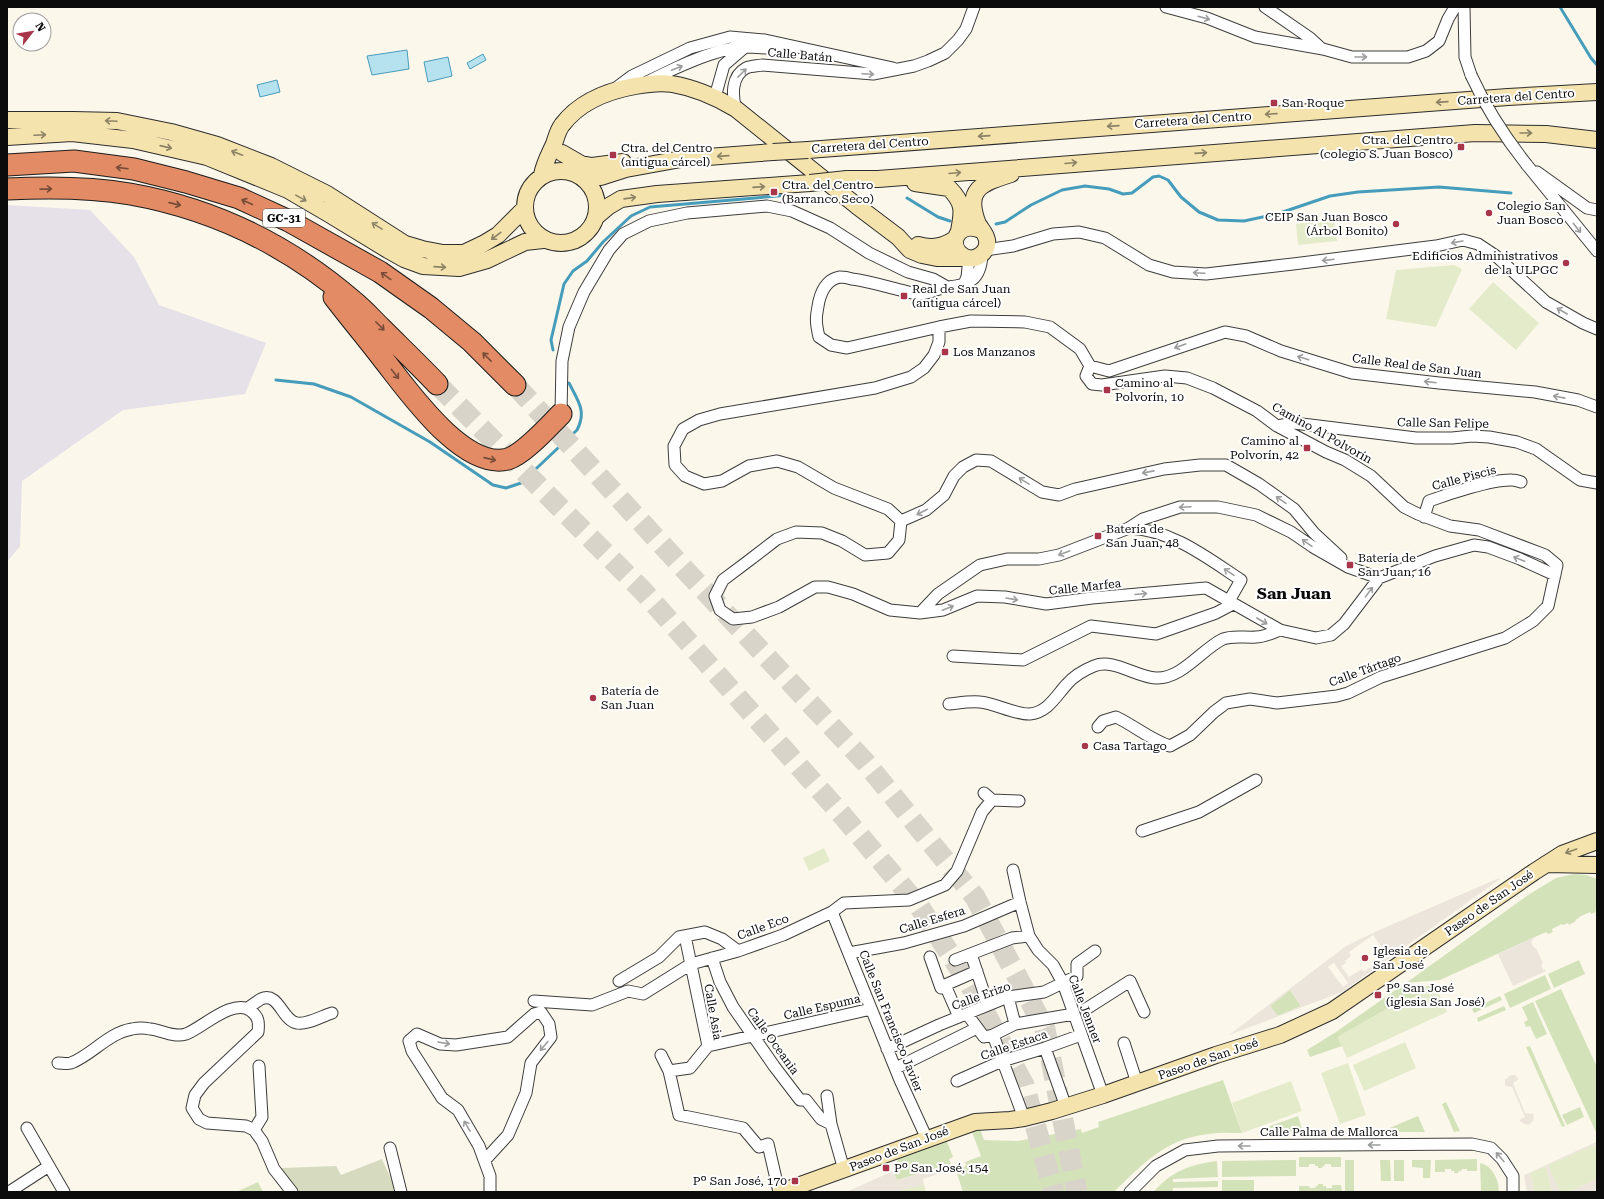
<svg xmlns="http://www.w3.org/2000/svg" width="1604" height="1199" font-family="'Roboto Serif',serif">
<rect width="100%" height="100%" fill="#fcf7eb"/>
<path fill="#e6e0e9" d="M7,205L90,210L134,257L159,305L266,343L245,394L123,410L22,481L20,546L7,562Z"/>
<path fill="#d4e2b9" d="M1574,874L1586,875L1597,879V909L1595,910L1596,912L1591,914L1590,912L1579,917V918L1575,920L1576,921L1569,925L1568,923L1563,925L1562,924L1552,929L1553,932L1548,934L1546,932L1440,980L1406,983L1528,895L1556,878Z
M1579,960L1585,974L1554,988L1548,974Z
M1545,975L1551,989L1510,1008L1504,994Z
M1435,985L1436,987L1385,1010L1338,1037L1342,1046L1310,1057L1307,1050L1336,1032L1401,986L1407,989Z
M1561,989L1597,1067V1134L1535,1001Z
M1290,990L1301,1006L1278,1016L1270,1006Z
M1500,996L1502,1000L1474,1013L1472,1009Z
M1533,1002L1547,1034L1536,1039L1530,1026L1526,1027L1524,1022L1528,1020L1522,1007Z
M1504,1006L1506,1010L1478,1022L1477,1018Z
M1530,1046L1565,1126L1562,1127L1526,1047Z
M1223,1080L1242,1133C1231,1133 1220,1132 1209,1134C1167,1138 1142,1164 1114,1192H963L956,1170L966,1166L965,1162L981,1156L972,1132L980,1129L984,1140L1018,1141L1081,1129L1082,1133L1099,1127L1098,1122Z
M1446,1102L1460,1131L1454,1132L1442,1104Z
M1580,1107L1584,1117L1567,1125L1562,1115Z
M1298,1116L1303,1132L1259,1130Z
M1418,1116L1425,1132H1380Z
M946,1139L953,1157L949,1159L952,1167L937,1172L935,1169L897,1180L893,1171L900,1168L897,1161L899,1156Z
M1299,1157H1341V1167H1331V1164H1325V1166H1323L1322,1168H1318V1166H1315V1164H1309V1167H1299Z
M1477,1159V1171H1467V1169H1462L1461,1171H1459L1458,1173H1454V1171H1451V1169H1445V1172H1435V1160Z
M1296,1160V1176L1222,1177V1161Z
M1345,1160H1354V1192H1345Z
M1380,1160H1390L1391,1181H1381Z
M1394,1160H1404V1181H1394Z
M1412,1160H1431L1430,1178H1423V1168L1412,1167Z
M1217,1161L1218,1177L1173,1179V1182L1218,1181V1187L1173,1188V1192H1153C1173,1171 1188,1165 1217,1161Z
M1480,1163C1493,1166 1499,1180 1499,1192H1481Z
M1222,1180H1254V1192H1222Z
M258,1182L263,1192H236Z
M1318,1184H1323V1186H1326V1188H1332V1185H1341L1342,1192H1299V1186H1309L1310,1188H1315L1316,1186H1318Z"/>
<path fill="#d6dbbf" d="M382,1159L397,1192H299L281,1168L336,1166L341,1175Z"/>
<path fill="#e4ebca" d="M1334,219L1337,241L1298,245L1296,224Z
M1454,265L1462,269L1436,327L1386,319L1396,270Z
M1493,282L1539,323L1516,350L1469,309Z
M824,848L830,861L809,871L803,858Z
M1436,987L1447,1012L1347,1058L1338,1037L1385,1010Z
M1405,1042L1416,1068L1364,1091L1353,1065Z
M1348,1063L1366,1115L1340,1124L1321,1073Z
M1291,1081L1302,1111L1242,1133L1232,1103Z
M1594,1145L1597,1150V1179L1569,1192H1560L1548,1165Z
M1546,1166L1552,1192H1534L1530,1173Z
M924,1184L926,1192H895Z"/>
<path fill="#ebe5dc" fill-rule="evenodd" d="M1499,878L1500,879L1493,884L1342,992L1229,1035L1346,946L1377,931ZM1373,935L1387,955L1364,972L1362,969L1349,977L1341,966L1346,963L1345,961L1351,956L1349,952ZM1334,963L1348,983L1343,987L1328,967ZM1290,990L1301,1006L1278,1016L1270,1006Z
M1536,936L1531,942L1534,948H1536L1543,963L1541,964L1543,970L1545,969L1546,971L1513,986L1498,954Z
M1511,1075H1515L1519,1079L1513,1083L1525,1113L1534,1114L1533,1121L1529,1125L1524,1124L1519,1120L1525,1117L1512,1087L1505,1086V1080Z
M1596,1142L1597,1150L1594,1145L1548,1165L1560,1192H1552L1546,1166L1530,1173L1534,1192H1527L1524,1175Z
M935,1169L938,1174L923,1179L924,1184L895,1192H846L893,1171L897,1180Z
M1597,1179V1192H1569Z"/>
<path fill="#b6e1ee" stroke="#469dbb" d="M407,50L409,69L372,75L367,56Z
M483,54L486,60L470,69L467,63Z
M448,57L452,76L428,82L424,62Z
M277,80L280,92L260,97L257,85Z"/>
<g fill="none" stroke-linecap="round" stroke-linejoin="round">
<path stroke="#469dbb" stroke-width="3" d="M1560,7L1591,58L1597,65
M907,198L938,217L950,221
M996,224L1005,222L1031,205L1062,190L1085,186L1109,189L1123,194L1132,193L1153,177L1159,176L1168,180L1181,197L1199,212L1218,220L1244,221L1277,214L1330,196L1358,192L1439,187L1511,193
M553,350L551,340L564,284L573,271L587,261L603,242L631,216L650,207L789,195
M276,380L314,384L351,397L430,442L493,485L506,488L521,483L577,430C587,411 578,401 569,383"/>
<path stroke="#d8d4c9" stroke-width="21" stroke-dasharray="21 10" stroke-linecap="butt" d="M437,384L643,591L843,816L919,906L970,985L1024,1085L1054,1192
M515,385L687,572L866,763L975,897L1045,1029L1077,1192"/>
<g stroke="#3e3e3e" stroke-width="13">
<path id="street" d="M1166,7L1207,18L1255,37L1323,49L1352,57H1408L1426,51L1439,41L1448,19L1455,7
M1265,7L1310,38L1322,49
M1464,7L1465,57L1471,75
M647,82C672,69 715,49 742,47C755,47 767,48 779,49
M616,88L632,76L690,48L730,37L765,40L893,68
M715,97L724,65L745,47
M736,109C732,96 731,76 746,68C751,66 757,66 762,65L873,74L914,66L928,61L945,53L958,40L966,29L974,7
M1527,165L1597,251
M1537,172L1587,208L1597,210
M985,250L1013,246L1053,234L1079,232L1105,238L1149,265L1173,272L1206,274L1293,264L1436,246L1463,240L1478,244L1496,256L1546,302L1583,323L1597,329
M982,254C981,279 970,285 948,287C937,288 928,295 918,294C912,294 906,291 900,290C884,286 868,281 852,279C849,278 844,277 840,277C828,279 822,289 819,301C816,317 815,320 819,337L831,345L847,348L939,327L971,321L1025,322L1050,327L1080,349L1090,366L1109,371L1225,332L1246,336L1281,351L1352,373L1439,383L1535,392L1578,400L1597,407
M964,284L967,277L969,258
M1090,366L1086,376L1092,384L1102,385L1165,376L1187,378L1213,388L1257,411L1277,426L1326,452L1345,460L1371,476L1404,507L1418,514L1450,526L1479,530L1545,555L1557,565L1548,606L1533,621L1505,638L1381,677L1348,693L1337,696L1277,703L1250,699L1226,703L1214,712L1190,735L1170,746C1151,740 1135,726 1116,717L1103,721L1098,727
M561,414L562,361L569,327L584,292L609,250L623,234L649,221L687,213L767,206L792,211L830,228L869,253L908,272L933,279L947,287
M1277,426L1294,423L1416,438H1452L1472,436L1489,437L1517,442L1536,449L1580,480L1597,483
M1424,517L1429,501C1448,494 1493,479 1512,480C1515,480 1518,481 1521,482
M901,521L899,540L888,553L865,555L842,541L822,533L796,532L777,539L747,562L723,580L715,596L720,610L733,619L752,617L779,607L815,587H828L853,594L890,610L920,613L943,610L977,596L1005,597L1046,604L1092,598L1206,588L1280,630L1316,638L1331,635L1344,624L1379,578
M901,521L888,509L834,488L798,467L777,461L749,466L722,481L704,484L685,476L675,465L674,446L683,429L699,420L720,414L875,388L911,377L924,368L934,355L939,342V327
M901,521L926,510L944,495L954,476L963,467L976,460L991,461L1042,492L1059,495L1075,489L1164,469L1200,465H1226L1259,484L1294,509L1314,533L1341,558
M1129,528C1172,530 1206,557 1241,580L1229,601
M920,613L938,594L980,565L1007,559H1039L1059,555L1129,528L1143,519L1180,507H1218L1256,515L1291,532L1313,547L1348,567L1379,578L1435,556L1474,545L1488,547L1520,559L1555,575
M953,656L1023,660L1091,626L1156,634L1216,613L1233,604
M949,704C959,703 970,701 980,702C994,703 1016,715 1030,714C1048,712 1056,696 1067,684C1074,676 1084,670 1094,666C1113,658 1136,677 1156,678C1182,679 1202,649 1223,639C1233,635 1246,638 1256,637C1264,637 1272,633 1280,630
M984,793L992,800L1019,801
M1142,831L1199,812L1256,780
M1013,870L1020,902L1029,936L1038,950L1053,965L1063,983L1103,1095
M832,912L900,1080L927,1139
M849,953L904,943L964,926L1020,902
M971,954L988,1005
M930,957L941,988L945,985L959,1017
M712,958L720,982L733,1007L774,1066L800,1100H806L821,1119L831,1124
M955,960L1012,938L1029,936
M619,981L659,957L679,937L705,932L722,939L738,951L783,935L832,912L844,903L909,900L945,885L957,871L982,812L992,800
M945,985L977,971
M1008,997L1015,1024
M534,1001L592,1005L628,991L643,994L691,964L738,951
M248,1008C252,1005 256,1002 261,999C279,991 282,1021 297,1023C307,1025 322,1016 332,1013
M1086,1009L1130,981L1144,1012
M967,1014L984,1037L993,1035L1024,1118
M993,1035L1015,1024L1074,1014
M1124,1043L1137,1083
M708,1046L871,1009
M1045,1048L1066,1107
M887,1049L939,1025L1008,997L1044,992L1077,976V964L1095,951
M661,1055L669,1071L679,1115L743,1128L759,1147L768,1144L779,1192
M58,1063C62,1063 67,1064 71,1063C92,1055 108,1033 132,1029C137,1028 145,1028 150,1029C162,1030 173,1038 186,1034C202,1028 234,997 251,1011C259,1017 259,1023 258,1032L204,1083L195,1095L192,1108L199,1119L207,1123L246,1126L254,1130L262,1141L274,1169L292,1192
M896,1068L977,1028
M669,1071L690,1068L708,1046L685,936
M957,1081L1002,1061L1045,1048L1081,1035
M827,1096L831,1124L844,1170
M27,1128L64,1192
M254,1130L262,1117L259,1066
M390,1148L401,1192
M485,1160L508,1135L526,1093L531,1063L551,1037L549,1024L541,1012L534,1014L508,1037L456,1045L440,1044L417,1034L409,1041L412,1051L442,1098L458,1110L479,1146L490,1176V1192
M9,1192L49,1166
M1130,1192L1156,1166L1185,1150L1218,1146L1472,1144L1491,1148L1502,1159L1513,1176V1192"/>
</g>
<g stroke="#2d2d2d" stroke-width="18">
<path id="secondary" d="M7,120H73L117,121L171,132L217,145L271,166L327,194L405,244L422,249L443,253H464L483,244L498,235L524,209
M7,137L72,133L133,140L207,157L288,190L329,214L388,250L404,259L423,266L459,268L487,260L525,242L543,240
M808,150L1508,97L1597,92
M562,153L581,164L592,166L623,162
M525 207a36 36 0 1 1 72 0a36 36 0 1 1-72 0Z
M542,175C544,164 549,155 554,144C556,138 558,130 562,125C580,101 607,91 635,86C646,84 661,82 672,84C696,88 716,97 736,109L857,206L898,237L910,250L922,255L937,258H967
M581,177H601L626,169L681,159L773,152
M847,179H878L1475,133L1546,134L1597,140
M915,183L949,188C964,203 963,211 959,231
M596,217L609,206L621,199L657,194L810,183
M981,230C958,220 946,245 963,256C974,263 989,253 987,240C986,234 981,229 978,224C964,189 982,183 1011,174
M918,245C932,249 943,247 955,239
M1546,864L1597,865
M781,1192L975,1122L1010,1120L1024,1118L1052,1111L1103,1095L1216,1055L1280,1035L1332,1011L1534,872L1562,854L1597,841"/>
</g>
<g stroke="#1c1c1c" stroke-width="23">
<path id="highway" d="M7,165L74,161L134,169L186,182L239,198L289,221L380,272L431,308L472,342L515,385
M7,189C48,187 90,187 130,194C215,209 288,245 353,301C363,309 372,319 381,328C400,347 419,365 437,384
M334,297C350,318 367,338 383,359C407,389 463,471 508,459C524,454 548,427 561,414"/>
</g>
<use href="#street" stroke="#fff" stroke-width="11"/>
<use href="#secondary" stroke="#f5e3ae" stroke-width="16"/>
<use href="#highway" stroke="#e28b64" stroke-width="21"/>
<g stroke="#3e3e3e" stroke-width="13" stroke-linecap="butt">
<path id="street-bridge" d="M1471,75C1486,108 1504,136 1527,165"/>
</g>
<g stroke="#2d2d2d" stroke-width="18" stroke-linecap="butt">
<path id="secondary-bridge" d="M773,152L808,150
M810,183L847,179"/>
</g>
<use href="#street-bridge" stroke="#fff" stroke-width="11"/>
<use href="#secondary-bridge" stroke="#f5e3ae" stroke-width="16"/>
</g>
<defs><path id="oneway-shaft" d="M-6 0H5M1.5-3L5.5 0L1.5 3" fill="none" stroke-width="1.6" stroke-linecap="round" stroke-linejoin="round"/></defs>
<g stroke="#9d9d9d">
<use href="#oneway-shaft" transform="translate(1204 18) rotate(16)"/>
<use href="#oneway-shaft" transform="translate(1361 57)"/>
<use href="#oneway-shaft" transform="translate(677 68) rotate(-21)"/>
<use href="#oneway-shaft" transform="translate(742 73) rotate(-45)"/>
<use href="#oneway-shaft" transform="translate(868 74) rotate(3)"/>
<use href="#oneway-shaft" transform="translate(1577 228) rotate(51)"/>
<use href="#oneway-shaft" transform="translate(1457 242) rotate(170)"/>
<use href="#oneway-shaft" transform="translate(1328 260) rotate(173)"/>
<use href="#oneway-shaft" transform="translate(1199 273) rotate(-177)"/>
<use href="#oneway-shaft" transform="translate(1562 311) rotate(-150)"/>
<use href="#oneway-shaft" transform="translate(1180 346) rotate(160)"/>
<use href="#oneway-shaft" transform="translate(1303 358) rotate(-163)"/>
<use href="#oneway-shaft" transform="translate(1430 382) rotate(-173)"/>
<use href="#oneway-shaft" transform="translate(1559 397) rotate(-169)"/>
<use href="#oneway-shaft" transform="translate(1148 472) rotate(169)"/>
<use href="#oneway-shaft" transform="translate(1024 481) rotate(-148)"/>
<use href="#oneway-shaft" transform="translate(1281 500) rotate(-145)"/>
<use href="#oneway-shaft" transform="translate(1185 507) rotate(177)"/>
<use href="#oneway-shaft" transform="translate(922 512) rotate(153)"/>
<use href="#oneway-shaft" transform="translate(1307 543) rotate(-145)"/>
<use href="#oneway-shaft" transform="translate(1064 553) rotate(160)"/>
<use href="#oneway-shaft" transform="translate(1519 559) rotate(-158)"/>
<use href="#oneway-shaft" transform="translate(1229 572) rotate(-146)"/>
<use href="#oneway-shaft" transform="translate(1369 592) rotate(-54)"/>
<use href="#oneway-shaft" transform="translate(1141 594) rotate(-5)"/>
<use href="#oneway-shaft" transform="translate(1012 599) rotate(10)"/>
<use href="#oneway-shaft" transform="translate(948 608) rotate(-21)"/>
<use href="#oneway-shaft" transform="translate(1262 621) rotate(30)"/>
<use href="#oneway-shaft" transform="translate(444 1043) rotate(10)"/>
<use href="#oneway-shaft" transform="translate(544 1046) rotate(130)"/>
<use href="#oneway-shaft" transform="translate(467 1126) rotate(-120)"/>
<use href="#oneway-shaft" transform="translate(1374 1145) rotate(180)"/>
<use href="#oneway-shaft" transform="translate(1244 1146) rotate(180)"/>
<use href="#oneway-shaft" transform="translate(1500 1157) rotate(-131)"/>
</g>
<g stroke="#8c8265">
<use href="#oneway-shaft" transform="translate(1442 102) rotate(176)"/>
<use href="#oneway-shaft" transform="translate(1271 114) rotate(176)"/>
<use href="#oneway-shaft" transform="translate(111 121) rotate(-177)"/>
<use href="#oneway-shaft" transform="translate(1113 126) rotate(176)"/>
<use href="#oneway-shaft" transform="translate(1526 133)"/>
<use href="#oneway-shaft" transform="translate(40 135) rotate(-3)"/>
<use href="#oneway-shaft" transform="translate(984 136) rotate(176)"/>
<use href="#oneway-shaft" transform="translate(166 147) rotate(13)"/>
<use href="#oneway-shaft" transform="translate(237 153) rotate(-159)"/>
<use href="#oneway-shaft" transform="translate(1201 153) rotate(-4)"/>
<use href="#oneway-shaft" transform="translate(723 156) rotate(176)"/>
<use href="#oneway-shaft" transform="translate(1071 163) rotate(-5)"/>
<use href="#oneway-shaft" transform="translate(955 173) rotate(-5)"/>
<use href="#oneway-shaft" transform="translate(759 187) rotate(-4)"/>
<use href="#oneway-shaft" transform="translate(301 198) rotate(29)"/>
<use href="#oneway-shaft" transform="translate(630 198) rotate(-8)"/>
<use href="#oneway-shaft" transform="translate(377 226) rotate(-148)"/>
<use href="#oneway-shaft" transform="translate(496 236) rotate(143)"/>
<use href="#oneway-shaft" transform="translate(440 267) rotate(4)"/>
<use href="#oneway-shaft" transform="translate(1571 851) rotate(160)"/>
</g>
<g stroke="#764b38">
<use href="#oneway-shaft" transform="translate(122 168) rotate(-173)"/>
<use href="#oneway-shaft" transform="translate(46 189) rotate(-1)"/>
<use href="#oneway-shaft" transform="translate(247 202) rotate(-156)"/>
<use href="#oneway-shaft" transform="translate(175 204) rotate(13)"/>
<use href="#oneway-shaft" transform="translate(386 276) rotate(-144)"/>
<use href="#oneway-shaft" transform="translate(380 326) rotate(45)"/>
<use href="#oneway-shaft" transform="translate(487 357) rotate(-135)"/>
<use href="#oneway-shaft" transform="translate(395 374) rotate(52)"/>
<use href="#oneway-shaft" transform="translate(490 459) rotate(13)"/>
</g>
<g fill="#a9354b" stroke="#fff" stroke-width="1.5">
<rect x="1270" y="99" width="8" height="8" rx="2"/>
<rect x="1457" y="143" width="8" height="8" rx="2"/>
<rect x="609" y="151" width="8" height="8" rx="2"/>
<rect x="770" y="188" width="8" height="8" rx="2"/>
<circle cx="1489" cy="213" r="4"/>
<circle cx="1396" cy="224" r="4"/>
<circle cx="1566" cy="263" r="4"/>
<rect x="900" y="292" width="8" height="8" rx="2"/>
<rect x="941" y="348" width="8" height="8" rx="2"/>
<rect x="1103" y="386" width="8" height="8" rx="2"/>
<rect x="1303" y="444" width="8" height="8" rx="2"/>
<rect x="1094" y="532" width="8" height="8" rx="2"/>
<rect x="1346" y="561" width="8" height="8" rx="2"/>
<circle cx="593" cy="698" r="4"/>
<circle cx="1085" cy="746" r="4"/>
<circle cx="1365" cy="958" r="4"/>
<rect x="1374" y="991" width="8" height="8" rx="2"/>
<rect x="882" y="1164" width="8" height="8" rx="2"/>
<rect x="791" y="1177" width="8" height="8" rx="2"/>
</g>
<g text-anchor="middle" stroke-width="4" stroke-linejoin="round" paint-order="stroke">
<rect fill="#fff" stroke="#545454" stroke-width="1" x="263" y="209" width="42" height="18" rx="3"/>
<g font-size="11" font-weight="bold" fill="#0b0b0b">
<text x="284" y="222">GC-31</text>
</g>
<g font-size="12" fill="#0b0b0b" stroke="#fff">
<text transform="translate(800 55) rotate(5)" y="4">Calle Batán</text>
<text transform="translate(1516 97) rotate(-4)" y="4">Carretera del Centro</text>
<text transform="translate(1193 120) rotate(-4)" y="4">Carretera del Centro</text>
<text transform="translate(870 145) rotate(-4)" y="4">Carretera del Centro</text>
<text transform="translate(1417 366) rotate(7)" y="4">Calle Real de San Juan</text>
<text transform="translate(1443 423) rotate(1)" y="4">Calle San Felipe</text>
<text transform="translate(1322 433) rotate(29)" y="4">Camino Al Polvorín</text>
<text transform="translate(1464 478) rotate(-15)" y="4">Calle Piscis</text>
<text transform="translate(1085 587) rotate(-6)" y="4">Calle Marfea</text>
<text transform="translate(1365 670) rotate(-20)" y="4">Calle Tártago</text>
<text transform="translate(1489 903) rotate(-35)" y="4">Paseo de San José</text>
<text transform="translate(932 920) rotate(-17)" y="4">Calle Esfera</text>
<text transform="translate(763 927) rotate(-20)" y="4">Calle Eco</text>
<text transform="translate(981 996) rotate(-20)" y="4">Calle Erizo</text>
<text transform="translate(822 1007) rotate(-13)" y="4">Calle Espuma</text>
<text transform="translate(1085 1009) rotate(69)" y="4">Calle Jenner</text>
<text transform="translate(713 1012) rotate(80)" y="4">Calle Asia</text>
<text transform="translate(891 1021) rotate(68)" y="4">Calle San Francisco Javier</text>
<text transform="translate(773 1041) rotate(54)" y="4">Calle Oceania</text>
<text transform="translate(1014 1045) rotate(-19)" y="4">Calle Estaca</text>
<text transform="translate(1208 1059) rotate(-19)" y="4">Paseo de San José</text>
<text x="1329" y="1136">Calle Palma de Mallorca</text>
<text transform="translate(899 1149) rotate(-21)" y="4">Paseo de San José</text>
</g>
<g font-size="12" fill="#0b0b0b" stroke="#fff" text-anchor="start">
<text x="1282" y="107">San Roque</text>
<text x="1453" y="144" text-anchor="end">Ctra. del Centro<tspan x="1453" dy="14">(colegio S. Juan Bosco)</tspan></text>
<text x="621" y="152">Ctra. del Centro<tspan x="621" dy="14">(antigua cárcel)</tspan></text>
<text x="782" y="189">Ctra. del Centro<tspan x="782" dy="14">(Barranco Seco)</tspan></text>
<text x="1497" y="210">Colegio San<tspan x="1497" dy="14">Juan Bosco</tspan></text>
<text x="1388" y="221" text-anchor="end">CEIP San Juan Bosco<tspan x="1388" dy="14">(Árbol Bonito)</tspan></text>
<text x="1558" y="260" text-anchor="end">Edificios Administrativos<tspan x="1558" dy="14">de la ULPGC</tspan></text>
<text x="912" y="293">Real de San Juan<tspan x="912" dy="14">(antigua cárcel)</tspan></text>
<text x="953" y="356">Los Manzanos</text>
<text x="1115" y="387">Camino al<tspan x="1115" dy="14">Polvorín, 10</tspan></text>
<text x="1299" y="445" text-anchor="end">Camino al<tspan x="1299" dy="14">Polvorín, 42</tspan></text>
<text x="1106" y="533">Batería de<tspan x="1106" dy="14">San Juan, 48</tspan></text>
<text x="1358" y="562">Batería de<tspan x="1358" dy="14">San Juan, 16</tspan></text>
<text x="601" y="695">Batería de<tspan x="601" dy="14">San Juan</tspan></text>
<text x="1093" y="750">Casa Tartago</text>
<text x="1373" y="955">Iglesia de<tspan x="1373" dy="14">San José</tspan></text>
<text x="1386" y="992">Pº San José<tspan x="1386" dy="14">(iglesia San José)</tspan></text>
<text x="894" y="1172">Pº San José, 154</text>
<text x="787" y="1185" text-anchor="end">Pº San José, 170</text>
</g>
<g font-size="16" font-weight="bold" fill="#0b0b0b" stroke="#fff">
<text x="1294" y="599">San Juan</text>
</g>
</g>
<rect width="1604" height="1199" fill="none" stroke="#0b0b0b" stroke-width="16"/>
<g transform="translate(32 32) rotate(59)"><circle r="19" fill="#ffffff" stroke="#9d9d9d"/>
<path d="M0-3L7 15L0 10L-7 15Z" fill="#a9354b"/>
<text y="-6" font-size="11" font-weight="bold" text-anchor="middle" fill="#0b0b0b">N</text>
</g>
</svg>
